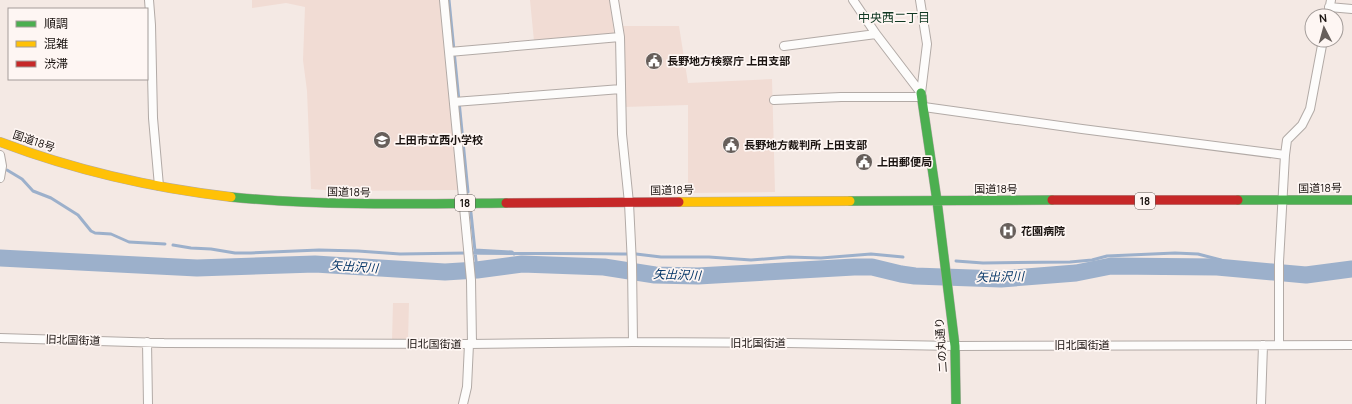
<svg xmlns="http://www.w3.org/2000/svg" width="1352" height="404" font-family="Manrope,'Noto Sans JP',sans-serif">
<rect width="100%" height="100%" fill="#f4e9e4"/>
<path fill="#f1dcd4" d="M252,0H440L459,190L338,191L311,189L307,91L303,60L305,7L286,3L252,8Z
M530,0H610L614,34L534,41Z
M623,26H679L688,83L772,79L775,192L688,193V105L624,107V39Z
M665,186H684V193H665Z
M393,303H409L408,340H392Z"/>
<g fill="none" stroke-linecap="round" stroke-linejoin="round">
<path stroke="#9cb0cb" stroke-width="3" d="M449,0L468,192
M7,170L22,179L33,191L51,198L78,215L91,231L95,233L111,234L129,242L165,244
M471,213L477,270
M173,245L191,248L211,249L235,253H251L319,250L358,251L400,254L467,253
M475,250L512,252L514,254
M473,253C525,254 577,253 629,254
M636,254L661,257H709L751,260L789,257L821,258L871,254L903,257
M956,261L983,263L1070,262L1092,260L1107,256L1175,253L1198,254L1221,260L1227,268"/>
<path stroke="#9cb0cb" stroke-width="17" d="M0,258L197,268L315,264L445,272L477,270L522,264L604,267L655,275L698,276L854,267H872L901,274L915,276L1001,279L1076,273L1111,266L1217,267L1306,275L1352,269"/>
<g stroke="#b2aaa6" stroke-width="10">
<path id="street" d="M149,0L151,25L153,118L159,186
M444,0L471,280L472,344
M614,0L620,37L622,134L629,203L632,264L633,342
M853,0L876,34L921,93
M920,0L927,44L921,93
M1329,7L1352,9
M1328,16L1331,0
M784,46L876,34
M449,52L620,37
M774,100L841,97H922
M454,102L621,89
M924,107L1082,129L1285,155
M0,155L2,166L0,178
M0,338L164,343L469,344L633,342L788,343L955,346L1352,345
M147,342L148,404
M1279,345V262L1285,155L1287,140L1302,125L1310,109L1323,40
M463,404L467,387L469,344
M1261,404L1263,345"/>
</g>
<g stroke="#b2aaa6" stroke-width="10">
<path id="fast" d="M921,93L937,201L955,346L956,404
M231,197C322,206 414,204 506,203
M1238,200H1352
M850,201L1052,200"/>
</g>
<g stroke="#b2aaa6" stroke-width="10">
<path id="slow" d="M0,142C74,170 152,188 231,197
M679,202L850,201"/>
</g>
<g stroke="#b2aaa6" stroke-width="10">
<path id="jam" d="M1052,200H1238
M506,203L679,202"/>
</g>
<use href="#street" stroke="#fdfcfb" stroke-width="8"/>
<use href="#fast" stroke="#4caf50" stroke-width="9"/>
<use href="#slow" stroke="#ffc107" stroke-width="9"/>
<use href="#jam" stroke="#c62828" stroke-width="9"/>
</g>
<defs>
<g id="civic-disc" transform="scale(0.9)"><circle r="9.5" fill="#675f5b" stroke="#fef6f3"/><path d="M-.6-6.5H3V-4.5H.6V-3L4-1V1h2V6H-6V1h2V-1L-.6-3ZM-1.2 2.5V6h2.4V2.5Z" fill="#fff"/></g>
<g id="school-disc" transform="scale(0.9)"><circle r="9.5" fill="#675f5b" stroke="#fef6f3"/><path d="M0-5L7-2L0 1L-7-2ZM-4 1L0 2.5L4 1V4Q0 6-4 4Z" fill="#fff"/></g>
<g id="hospital-disc" transform="scale(0.9)"><circle r="9.5" fill="#675f5b" stroke="#fef6f3"/><path d="M-5-5h3v3.5h4V-5h3V5h-3V1.5h-4V5h-3Z" fill="#fff"/></g>
</defs>
<g fill-rule="evenodd">
<use href="#civic-disc" x="654" y="61"/>
<use href="#school-disc" x="382" y="140"/>
<use href="#civic-disc" x="731" y="145"/>
<use href="#civic-disc" x="864" y="162"/>
<use href="#hospital-disc" x="1008" y="231"/>
</g>
<g text-anchor="middle" stroke-width="3.5" stroke-linejoin="round" paint-order="stroke">
<g fill="#fef6f3" stroke="#5f5855" stroke-width="1">
<rect x="1135" y="193" width="20" height="16" rx="3"/>
<rect x="455" y="195" width="20" height="16" rx="3"/>
</g>
<g font-size="10" font-weight="bold" fill="#1b1411">
<text x="1145" y="205">18</text>
<text x="465" y="207">18</text>
</g>
<g font-size="11" font-weight="bold" fill="#1b1411" stroke="#fef6f3" text-anchor="start">
<text x="667" y="65">長野地方検察庁 上田支部</text>
<text x="395" y="144">上田市立西小学校</text>
<text x="744" y="149">長野地方裁判所 上田支部</text>
<text x="877" y="166">上田郵便局</text>
<text x="1021" y="235">花園病院</text>
</g>
<g font-size="11" fill="#1b1411" stroke="#fef6f3">
<text transform="translate(34 141) rotate(19)" y="4">国道18号</text>
<text transform="translate(1320 188) rotate(-1)" y="4">国道18号</text>
<text x="996" y="193">国道18号</text>
<text transform="translate(672 190) rotate(-1)" y="4">国道18号</text>
<text transform="translate(349 192) rotate(1)" y="4">国道18号</text>
<text transform="translate(73 340) rotate(2)" y="4">旧北国街道</text>
<text x="758" y="347">旧北国街道</text>
<text transform="translate(434 344) rotate(1)" y="4">旧北国街道</text>
<text transform="translate(941 345) rotate(-94)" y="4">二の丸通り</text>
<text x="1082" y="349">旧北国街道</text>
</g>
<g font-size="12" fill="#103822" stroke="#fef6f3">
<text x="894" y="22">中央西二丁目</text>
</g>
<g font-size="12" font-style="italic" fill="#043567" stroke="#fef6f3">
<text transform="translate(354 267) rotate(4)" y="4">矢出沢川</text>
<text transform="translate(677 275) rotate(2)" y="4">矢出沢川</text>
<text transform="translate(1000 277) rotate(-1)" y="4">矢出沢川</text>
</g>
</g>
<rect x="8" y="8" width="140" height="72" fill="#fef6f3" stroke="#a39c99"/>
<rect x="16" y="21" width="20" height="6" fill="#4caf50" stroke="#a39c99"/>
<text x="44" y="28" font-size="12" fill="#1b1411">順調</text>
<rect x="16" y="41" width="20" height="6" fill="#ffc107" stroke="#a39c99"/>
<text x="44" y="48" font-size="12" fill="#1b1411">混雑</text>
<rect x="16" y="61" width="20" height="6" fill="#c62828" stroke="#a39c99"/>
<text x="44" y="68" font-size="12" fill="#1b1411">渋滞</text>
<g transform="translate(1324 28) rotate(354)"><circle r="19" fill="#fef6f3" stroke="#a39c99"/>
<path d="M0-3L7 15L0 10L-7 15Z" fill="#675f5b"/>
<text y="-6" font-size="11" font-weight="bold" text-anchor="middle" fill="#1b1411">N</text>
</g>
</svg>
